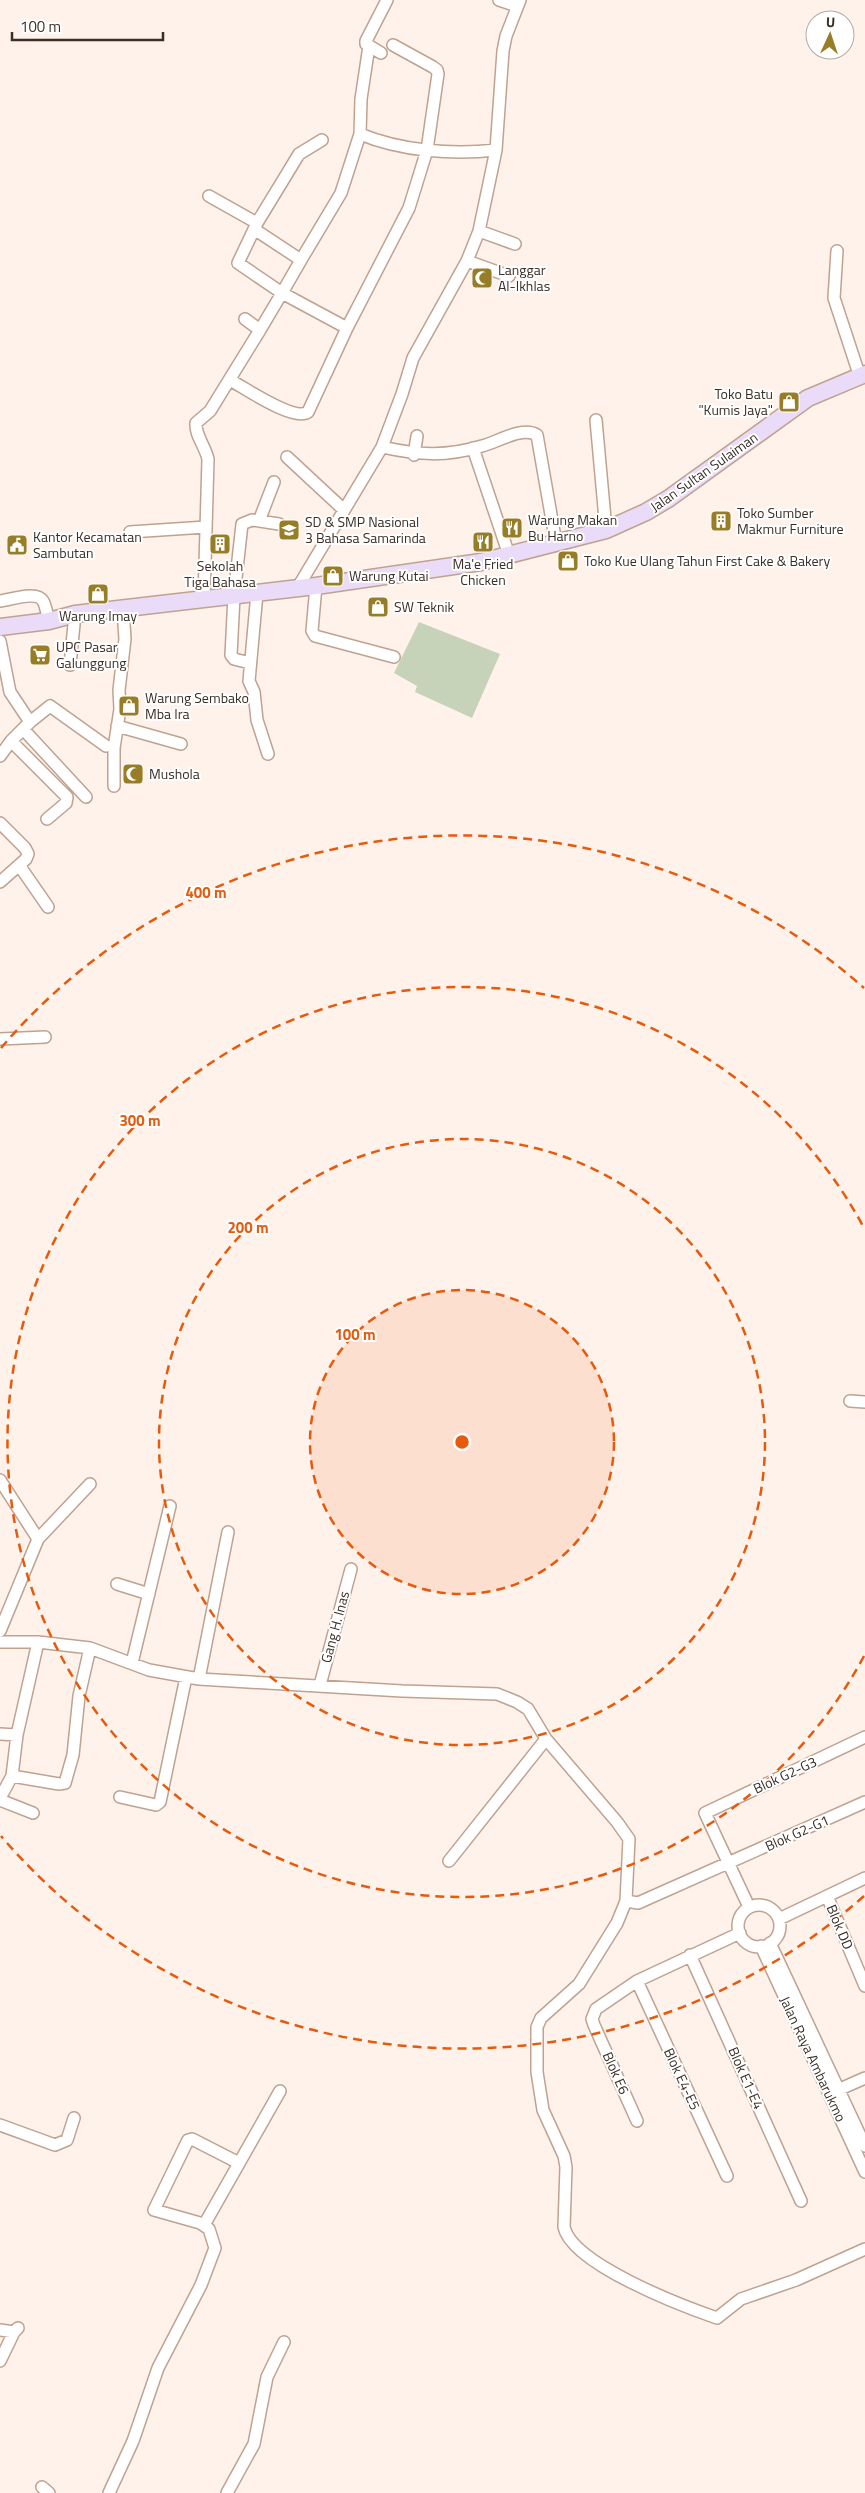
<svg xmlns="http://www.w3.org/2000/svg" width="865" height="2493" font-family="'Titillium Web',sans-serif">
<rect width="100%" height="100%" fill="#fff2ea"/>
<path fill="#c6d3b8" d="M419,622L500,654L472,718L415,692L417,686L394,673Z"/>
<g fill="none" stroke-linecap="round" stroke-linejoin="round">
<g stroke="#bfa290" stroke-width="14">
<path id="minor" d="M499,0L517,6
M369,46L361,99L360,134C401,151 453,155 496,150
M381,53L366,44V41L387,0
M209,196L257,223L238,263L282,293L260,330L245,319
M257,223L299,154L322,140
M254,229L301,260L282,293L347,328
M479,231L515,244
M837,251L834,298L860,377
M301,260L341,193L360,134
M467,261L509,276
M230,380C245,388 294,422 308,412L347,328L409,208L427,150L438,74L437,70L433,67L393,45
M596,420L606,530
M382,447C418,455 446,457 482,446C498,442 522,426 537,435L556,543
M473,448L509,555
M414,455L417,436
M287,457L344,510
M259,521L274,482
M130,532L206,527
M316,586L312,631L315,636L394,657
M298,587L382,447L402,394L413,358L467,261L479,231L496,150L503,51L506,36L520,0
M257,593L249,681L254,692L257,720L268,754
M204,600L208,459C205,446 195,435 196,423L210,411L260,330
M0,601C10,600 37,590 43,601C46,606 47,615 49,621
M0,641L10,692L30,722L11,741L0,756
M250,663L234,659L231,655L234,596L242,524L252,520L279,524
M70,665L75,614
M30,722L50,706L106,746
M117,726L181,744
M23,729L86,797
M11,741L67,797L66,803L47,819
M114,786V748L120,709L119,690L125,639L123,609
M0,823L25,848L28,854L26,859L0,882
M19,865L48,907
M0,1039L45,1037
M850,1401L865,1402
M0,1480L38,1539
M117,1584L149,1594
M0,1631L38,1539L90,1484
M0,1642H38L90,1648L149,1670L199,1679L402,1691L497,1694L517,1702L528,1709L546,1739L617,1822L629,1839L626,1901L617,1923L579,1984L541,2018L537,2027V2072L543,2110L564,2156L566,2167L564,2227C572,2264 682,2306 717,2318L741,2299L796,2280L865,2249
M132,1663L170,1506
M199,1679L228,1532
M320,1685L351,1569
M0,1734L17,1735
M12,1776L59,1784L65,1783L73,1755L79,1696L90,1648
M120,1797L156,1805L160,1802L186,1677
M0,1798L12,1776L17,1735L38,1642
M0,1800L33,1813
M449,1861L546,1739
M827,1896L865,1986
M626,1901L638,1903L865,1802
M738 1926a21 21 0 1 1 42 0a21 21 0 1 1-42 0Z
M749,1907L705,1813L865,1737
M779,1919L865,1878
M770,1943L865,2146
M761,1946L865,2172
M690,1955L801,2201
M637,1981L727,2176
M831,2093L865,2078
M637,2121L594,2025L592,2019L596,2009L637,1981L740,1933
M0,2125L55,2145L67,2140L74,2118
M204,2225L280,2091
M0,2330L14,2332L18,2328
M0,2361L14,2332
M42,2487L49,2493
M109,2493L133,2441L158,2368L201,2285L215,2248L209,2229L200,2223L154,2210L188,2140L192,2139L239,2163
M227,2493L254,2444L267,2377L284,2342"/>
</g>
<g stroke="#bfa290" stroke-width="19">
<path id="secondary" d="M0,627L49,621L75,614L316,586L481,562L606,530L646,512L668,499L808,398L865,374"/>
</g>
<use href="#minor" stroke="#fff" stroke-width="11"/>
<use href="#secondary" stroke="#eadcf9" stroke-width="16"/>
</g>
<circle cx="462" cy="1442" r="152" fill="#e8590c" fill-opacity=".12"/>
<g fill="none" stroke="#e8590c" stroke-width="2.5" stroke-dasharray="9 6">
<circle cx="462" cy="1442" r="152"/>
<circle cx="462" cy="1442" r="303"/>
<path d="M864 1656A455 455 0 1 1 864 1228"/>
<path d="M864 1896A606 606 0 0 1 1 1836M1 1048A606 606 0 0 1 864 988"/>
</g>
<defs>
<g id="mosque-square" transform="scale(1.125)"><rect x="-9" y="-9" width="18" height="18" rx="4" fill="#977d25" stroke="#fff"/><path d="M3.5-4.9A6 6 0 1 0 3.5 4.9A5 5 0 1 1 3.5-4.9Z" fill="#fff"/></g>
<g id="shop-square" transform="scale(1.125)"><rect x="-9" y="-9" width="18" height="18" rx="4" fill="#977d25" stroke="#fff"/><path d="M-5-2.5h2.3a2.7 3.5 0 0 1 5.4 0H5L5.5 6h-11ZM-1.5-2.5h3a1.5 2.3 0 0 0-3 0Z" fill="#fff"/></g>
<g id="building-square" transform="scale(1.125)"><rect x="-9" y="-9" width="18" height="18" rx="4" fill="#977d25" stroke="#fff"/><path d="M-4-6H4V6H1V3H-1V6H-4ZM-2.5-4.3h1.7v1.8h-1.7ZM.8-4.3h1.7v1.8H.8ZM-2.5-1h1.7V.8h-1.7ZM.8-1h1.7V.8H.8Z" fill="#fff"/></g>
<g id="restaurant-square" transform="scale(1.125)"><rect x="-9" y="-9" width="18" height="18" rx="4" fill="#977d25" stroke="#fff"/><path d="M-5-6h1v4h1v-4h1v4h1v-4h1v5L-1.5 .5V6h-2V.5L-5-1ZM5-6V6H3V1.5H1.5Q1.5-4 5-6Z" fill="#fff"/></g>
<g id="school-square" transform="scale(1.125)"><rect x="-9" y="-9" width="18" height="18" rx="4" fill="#977d25" stroke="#fff"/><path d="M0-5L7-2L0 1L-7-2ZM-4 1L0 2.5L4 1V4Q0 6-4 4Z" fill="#fff"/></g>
<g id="civic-square" transform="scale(1.125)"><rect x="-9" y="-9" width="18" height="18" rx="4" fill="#977d25" stroke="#fff"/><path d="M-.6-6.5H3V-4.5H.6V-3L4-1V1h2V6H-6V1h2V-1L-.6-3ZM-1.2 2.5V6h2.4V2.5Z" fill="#fff"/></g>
<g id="supermarket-square" transform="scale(1.125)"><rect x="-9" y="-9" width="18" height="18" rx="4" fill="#977d25" stroke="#fff"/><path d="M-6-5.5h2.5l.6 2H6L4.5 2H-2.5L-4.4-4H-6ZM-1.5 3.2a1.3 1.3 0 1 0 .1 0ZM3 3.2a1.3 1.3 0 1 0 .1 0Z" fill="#fff"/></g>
</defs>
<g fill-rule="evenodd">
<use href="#mosque-square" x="482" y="278"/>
<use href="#shop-square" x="789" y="402"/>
<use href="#building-square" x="721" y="521"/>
<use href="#restaurant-square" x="512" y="528"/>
<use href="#school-square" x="289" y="530"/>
<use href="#restaurant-square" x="483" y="542"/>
<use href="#building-square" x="220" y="544"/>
<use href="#civic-square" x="17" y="545"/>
<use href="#shop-square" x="568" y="561"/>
<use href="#shop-square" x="333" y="576"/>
<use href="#shop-square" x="98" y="594"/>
<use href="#shop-square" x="378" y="607"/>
<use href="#supermarket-square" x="40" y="655"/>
<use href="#shop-square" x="129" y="706"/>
<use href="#mosque-square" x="133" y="774"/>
</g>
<g text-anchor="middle" stroke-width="4" stroke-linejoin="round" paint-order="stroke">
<g font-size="14" fill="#3a2e26" stroke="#fff" text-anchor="start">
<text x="498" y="275">Langgar<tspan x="498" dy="16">Al-Ikhlas</tspan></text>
<text x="773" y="399" text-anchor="end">Toko Batu<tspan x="773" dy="16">"Kumis Jaya"</tspan></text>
<text x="737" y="518">Toko Sumber<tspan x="737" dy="16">Makmur Furniture</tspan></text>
<text x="528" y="525">Warung Makan<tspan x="528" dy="16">Bu Harno</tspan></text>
<text x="305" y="527">SD &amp; SMP Nasional<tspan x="305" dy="16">3 Bahasa Samarinda</tspan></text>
<text x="33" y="542">Kantor Kecamatan<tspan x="33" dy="16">Sambutan</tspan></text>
<text x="584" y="566">Toko Kue Ulang Tahun First Cake &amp; Bakery</text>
<text x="483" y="569" text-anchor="middle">Ma'e Fried<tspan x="483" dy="16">Chicken</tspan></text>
<text x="220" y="571" text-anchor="middle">Sekolah<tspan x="220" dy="16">Tiga Bahasa</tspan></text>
<text x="349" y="581">Warung Kutai</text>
<text x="394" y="612">SW Teknik</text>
<text x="98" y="621" text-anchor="middle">Warung Imay</text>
<text x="56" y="652">UPC Pasar<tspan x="56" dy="16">Galunggung</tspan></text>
<text x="145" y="703">Warung Sembako<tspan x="145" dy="16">Mba Ira</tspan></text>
<text x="149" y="779">Mushola</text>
</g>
<g font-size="14" fill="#3a2e26" stroke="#fff">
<text transform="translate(704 472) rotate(-35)" y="5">Jalan Sultan Sulaiman</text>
<text transform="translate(335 1627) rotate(-75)" y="5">Gang H. Inas</text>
<text transform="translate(785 1775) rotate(-25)" y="5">Blok G2-G3</text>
<text transform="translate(797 1833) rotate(-24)" y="5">Blok G2-G1</text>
<text transform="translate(840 1927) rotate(67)" y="5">Blok DD</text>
<text transform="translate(813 2059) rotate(65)" y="5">Jalan Raya Ambarukmo</text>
<text transform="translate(616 2073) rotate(66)" y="5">Blok E6</text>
<text transform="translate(746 2078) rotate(66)" y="5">Blok E1-E4</text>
<text transform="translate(682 2079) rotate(65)" y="5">Blok E4-E5</text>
</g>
</g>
<circle cx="462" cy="1442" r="8" fill="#e8590c" stroke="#fff" stroke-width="2.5"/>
<g font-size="15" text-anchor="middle" font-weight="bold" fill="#e8590c" stroke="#fff" stroke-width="4" stroke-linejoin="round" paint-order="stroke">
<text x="206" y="898">400 m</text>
<text x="140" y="1126">300 m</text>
<text x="248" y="1233">200 m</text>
<text x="355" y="1340">100 m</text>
</g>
<g transform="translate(830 35) rotate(3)"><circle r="24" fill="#ffffff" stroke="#b0aba8"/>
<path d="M0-4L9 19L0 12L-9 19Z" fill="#977d25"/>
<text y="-8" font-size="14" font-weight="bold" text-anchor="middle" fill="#3a2e26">U</text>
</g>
<path d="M12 32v8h151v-8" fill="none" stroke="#3a2e26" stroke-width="2.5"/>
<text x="20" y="32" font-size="15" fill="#3a2e26" stroke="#ffffff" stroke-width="4" paint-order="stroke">100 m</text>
</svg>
